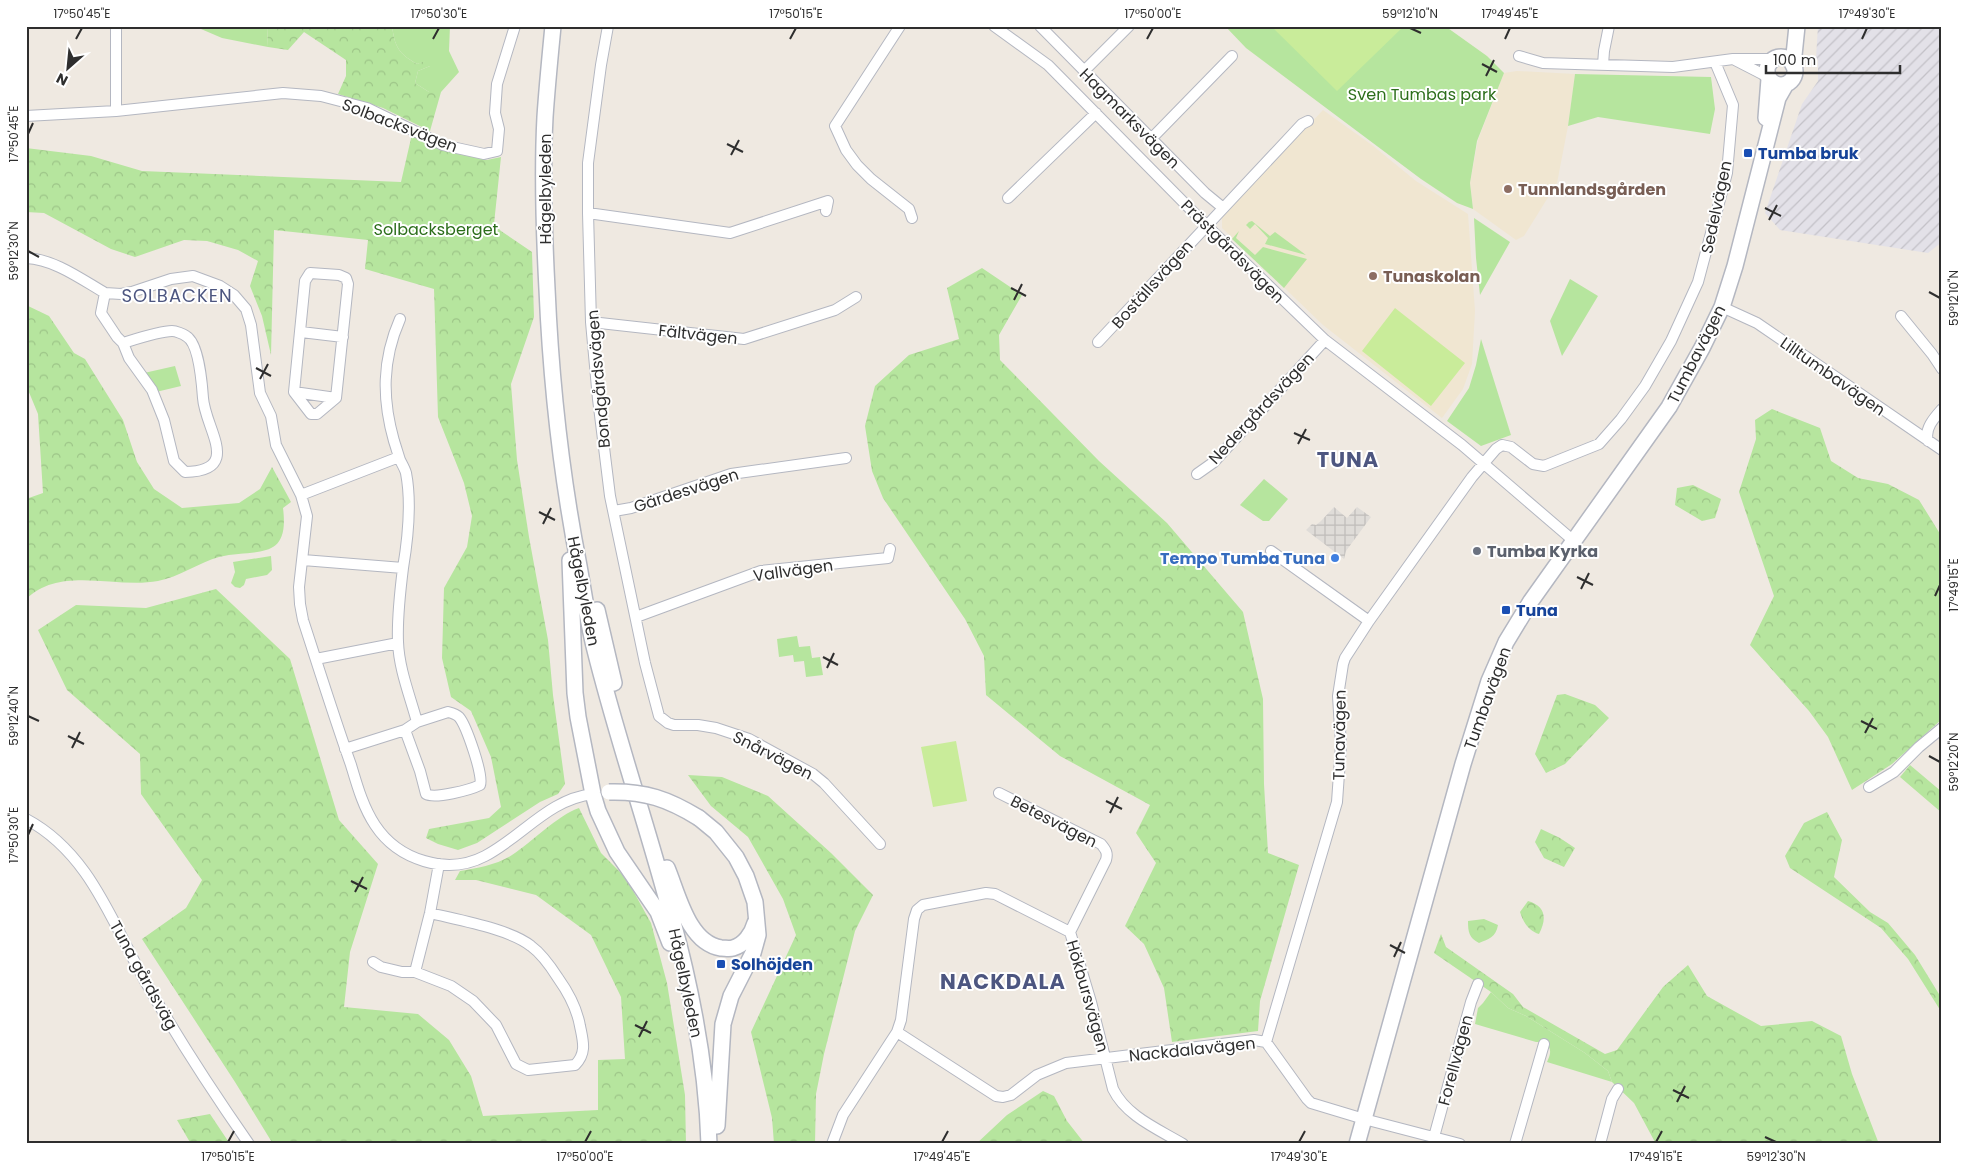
<svg xmlns="http://www.w3.org/2000/svg" width="1968" height="1170" font-family="Poppins,sans-serif">
<defs>
<pattern id="industrial-furrows" width="10" height="10" patternUnits="userSpaceOnUse" patternTransform="scale(1.25)"><rect width="10" height="10" fill="#e3e1e8"/><path d="M-1 1l2-2M0 10L10 0M9 11l2-2" fill="none" stroke="#c3c1c7"/></pattern>
<pattern id="forest-crowns" width="20" height="18" patternUnits="userSpaceOnUse" patternTransform="scale(1.25)"><rect width="20" height="18" fill="#b6e59e"/><path d="M2 6a3 3 0 1 1 6 0M12 15a3 3 0 1 1 6 0" fill="none" stroke="#9dc588"/></pattern>
<pattern id="plaza-grid" width="8" height="8" patternUnits="userSpaceOnUse" patternTransform="scale(1.25)"><rect width="8" height="8" fill="#dfdcd8"/><path d="M0 4h8M4 0v8" fill="none" stroke="#c0bdba"/></pattern>
</defs>
<rect width="100%" height="100%" fill="#efe9e1"/>
<path fill="url(#industrial-furrows)" d="M1818,26H1942V242L1928,253L1780,230L1765,213L1802,104L1818,81V60L1816,58Z"/>
<path fill="#f0e6d1" d="M1517,71L1575,74L1568,126L1557,183L1524,236L1516,240L1473,209L1470,183L1478,140L1504,73Z
M1323,110L1372,145L1416,181L1468,214L1475,311L1472,364L1463,389L1442,418L1323,325L1222,228V217Z"/>
<path fill="#b6e59e" d="M194,26H267L268,47L222,38Z
M392,26H450L449,51L459,72L441,92H429L415,83L418,71L430,66V60L417,64C398,53 395,47 392,26Z
M1225,26H1445L1487,56L1504,73L1477,141L1470,183L1473,209L1457,203L1421,179L1246,48Z
M1575,74L1711,77L1715,109L1710,134L1598,117L1568,126Z
M1474,218L1510,242L1480,295L1476,258Z
M1252,221L1270,236L1275,232L1306,255L1265,244L1268,238L1255,224L1250,229L1246,225L1249,222Z
M1239,231L1236,238L1255,255L1263,247L1307,259L1284,288L1232,239Z
M1570,279L1598,296L1562,356L1550,321Z
M1481,339L1511,435L1481,446L1447,421L1469,388L1476,365Z
M175,366L181,386L156,392L144,373Z
M1264,479L1288,499L1269,521H1263L1240,505Z
M271,556L272,570L267,575L246,579L244,585L240,588L235,587L231,583L235,572L233,562Z
M797,636L799,647L810,646L812,658L820,657L823,675L806,677L804,661L794,662L793,655L779,657L777,639Z
M1491,992L1508,1008L1526,1016L1585,1053L1608,1071L1612,1082L1547,1062C1551,1053 1552,1049 1545,1042H1536L1475,1024L1478,1008L1483,1003Z"/>
<path fill="url(#forest-crowns)" d="M267,26H392C395,47 398,53 417,64L430,59V66L418,71L415,83L429,92H441L430,131L383,108L338,94L346,76V60L304,32L288,50L268,47Z
M412,134L438,147L487,160L501,157L494,224L501,231L532,252L534,317L511,384L517,460L529,537L548,640L553,695L565,784L558,794L540,802L477,843L458,850L438,844L426,838L429,829L489,818L501,807L491,757L471,711L451,697L442,658L444,588L467,547L472,516L464,483L438,417L434,289L365,269L368,240L274,230L271,355L262,316L250,286L258,261L238,250L207,241L184,240L135,257L111,249L44,213L26,212V148L91,156L142,171L401,182Z
M982,268L1022,295L999,335L1000,360L1099,461L1167,523L1243,612L1263,699L1264,784L1268,853L1299,865L1260,1001L1258,1031L1172,1042L1164,988L1144,944L1125,926L1156,863L1136,833L1150,805L1060,756L986,695L984,656L965,619L883,498L872,471L865,426L875,386L909,355L959,339L947,288Z
M26,305L49,316L74,353L85,359L123,420L137,462L154,489L182,508L239,503L260,489L272,467L291,502L283,508C290,563 256,548 219,557C198,563 179,577 158,581C115,589 61,565 26,599V499L43,493L38,414L26,385Z
M1772,409L1820,428L1831,461L1858,478L1888,484L1919,500L1942,537V719L1892,764L1852,790L1828,737L1809,711L1750,645L1774,596L1739,492L1756,439L1755,420Z
M1693,485L1721,499L1715,518L1702,521L1675,505L1677,488Z
M216,589L290,659L339,820L378,864L350,952L344,1007L418,1014L449,1040L471,1076L483,1116L598,1110V1060L625,1059L621,997L591,935L536,895L476,880H455L460,871C477,868 497,865 512,855C532,842 558,815 579,808L601,853L626,878L651,923L667,983L685,1095L686,1144H273L235,1082L142,939L186,908L202,880L141,794L140,754L67,690L38,630L76,605L146,608Z
M1565,694L1595,705L1609,718L1565,764L1546,773L1535,754L1557,695Z
M1910,765L1942,792V813L1900,777Z
M688,775L722,777L768,796L831,853L873,895L855,931L824,1054L816,1094L815,1144H774L772,1118L751,1032L796,935L783,899L748,837L711,806Z
M1827,812L1842,840L1834,877L1870,912L1888,923L1915,955L1942,999V1013L1908,959L1881,928L1790,868L1785,856L1804,823Z
M1541,829L1560,838L1575,848L1564,867L1544,858L1535,842Z
M1528,901C1546,906 1547,919 1539,934C1529,931 1523,922 1520,912Z
M1484,919L1498,925C1496,937 1489,939 1479,943C1469,938 1468,932 1468,921Z
M1441,934L1446,947L1513,994L1523,1007L1605,1054L1617,1050L1663,987L1688,965L1707,996L1761,1026L1812,1021L1841,1036L1852,1074L1879,1144H1656L1634,1103L1612,1082L1608,1071L1585,1053L1526,1016L1508,1008L1491,992L1434,953Z
M1043,1091L1054,1096L1067,1121L1085,1144H976L1007,1115Z
M210,1114L230,1144H191L177,1120Z"/>
<path fill="#c9ec9a" d="M1271,26H1404L1337,91Z
M1395,308L1465,363L1431,406L1362,351Z
M956,741L967,801L933,807L921,747Z"/>
<path fill="url(#plaza-grid)" d="M1334,507L1347,518L1357,507L1371,517L1346,551L1344,559L1306,530L1312,524L1316,525L1321,521Z"/>
<g fill="none" stroke-linecap="round" stroke-linejoin="round">
<g stroke="#b4b7c1" stroke-width="12">
<path id="minor" d="M116,26V111
M608,26L601,65L588,163V213L591,322L598,399L610,496L645,663L659,716L668,723L674,725H698L716,728L749,739L813,774L824,783L880,844
M900,26L835,126L846,150L857,165L871,179L909,209L912,218
M994,26L1048,65L1206,225L1325,340L1462,445L1575,542
M1040,26L1205,193L1222,207
M1519,56L1543,63L1673,67L1733,59
M1603,65L1604,51L1609,26
M1084,71L1129,26
M1768,77L1733,59H1773
M26,116L116,111L283,93L321,96L367,108L443,145L484,154L497,151L499,129L495,113L497,84L515,26
M1151,139L1232,56
M1008,198L1096,113
M588,213L730,233L828,201L826,211
M26,258C54,259 81,279 105,293
M310,273L339,275L346,278L348,284L336,398L317,414H311L294,392L305,281Z
M1722,307L1757,323L1942,450
M1901,316L1932,354L1942,369
M591,322L744,339L835,310L856,297
M301,332L343,337
M1098,342L1302,124L1308,121
M123,343L129,358L152,390L164,420L174,461L185,472C243,471 205,429 203,398C202,384 199,343 186,336C183,334 176,331 172,331C160,331 136,339 123,343L117,337L101,313L105,293L121,294L132,292L171,279L193,276L220,286L234,295L246,309L251,325L260,393L271,416L276,445L301,495L307,516L299,587L300,604L303,620C319,669 334,717 351,765C357,785 363,807 375,825C398,860 447,876 485,856C523,836 549,799 593,794
M294,392L336,398
M1928,441C1924,429 1934,418 1942,409
M1197,474L1214,462L1325,340
M301,495L399,457
M614,511L631,508L731,474L846,458
M1271,551L1369,621
M303,560L403,568C408,538 412,504 406,473C405,469 402,464 400,460C398,454 396,447 394,441C382,399 382,360 400,319
M403,568C400,592 397,617 398,642C399,669 410,696 417,722
M636,617L761,571L888,558L890,549
M316,659L398,643
M345,749L405,730L420,771L426,794C435,799 470,790 480,785C484,776 466,725 459,717C456,714 452,713 448,712L417,722L405,730
M1869,787L1894,772L1919,747L1942,728
M999,793L1101,844C1106,850 1108,853 1106,860L1070,932
M26,819C90,853 112,923 145,981C177,1037 212,1091 249,1144
M373,962L381,967L402,972H415L451,986L473,1001L496,1025L516,1064L528,1070L575,1065C587,1053 583,1041 580,1026C577,1009 568,992 558,978C551,967 542,954 531,946C510,929 458,920 430,913
M415,972L430,913L439,864
M897,1032L996,1096L1003,1097L1011,1095L1037,1075L1066,1063L1254,1040L1266,1042L1307,1099L1311,1103L1364,1119L1460,1144
M1266,1042L1337,802L1341,745L1338,696L1343,664L1345,658L1369,621L1472,477L1496,449L1502,445L1511,447L1533,464L1544,466L1599,444L1621,419L1645,386L1671,341L1698,282L1727,173L1733,105L1715,62
M1434,1137L1471,1002L1478,984
M832,1144L843,1115L897,1032L901,1020L914,919L917,910L923,905L986,893L995,894L1070,932L1091,1002L1113,1089C1126,1116 1158,1129 1183,1144
M1515,1144L1544,1044
M1600,1144L1612,1099L1618,1089"/>
</g>
<g stroke="#b4b7c1" stroke-width="18">
<path id="secondary" d="M553,26C550,57 547,87 545,117C542,174 544,232 547,289C551,382 561,474 579,566C584,594 588,623 595,650C636,815 704,971 709,1144
M1767 71a14 14 0 1 1 28 0a14 14 0 1 1-28 0Z
M1793,65L1797,26
M1766,118L1769,79
M570,560L575,693L578,717L593,794L598,811L617,852L658,912L670,943
M597,610L614,683
M699,818L716,832L736,857L746,876L755,902L758,935L753,953L731,996L723,1024L717,1126
M667,868C678,894 688,943 721,948C725,948 729,949 733,948C744,945 752,934 755,923
M1357,1144L1463,764L1489,681L1506,642L1531,601L1669,407L1702,348L1722,307L1735,266L1778,98L1786,84"/>
</g>
<use href="#minor" stroke="#fff" stroke-width="10"/>
<use href="#secondary" stroke="#fff" stroke-width="15"/>
<g stroke="#b4b7c1" stroke-width="18" stroke-linecap="butt">
<path id="secondary-bridge" d="M609,792C645,791 668,799 699,818"/>
</g>
<use href="#secondary-bridge" stroke="#fff" stroke-width="15"/>
</g>
<path fill="none" stroke="#2e2e2e" stroke-width="2" d="M1410,28L1421,33M76,39L82,28M433,39L439,28M790,39L796,28M1147,39L1153,28M1505,39L1510,28M1862,39L1867,28M1482,64L1497,72M1486,76L1494,60M28,134L33,123M727,144L743,152M731,155L739,140M1765,208L1781,216M1769,220L1777,205M28,251L39,257M1011,288L1026,296M1929,292L1940,298M1014,300L1022,284M256,368L271,376M260,379L268,364M1294,433L1310,440M1298,444L1306,429M539,512L555,520M543,524L551,508M1577,577L1593,585M1581,589L1589,573M1935,596L1940,585M823,657L838,665M827,668L834,653M28,716L39,721M1861,721L1877,729M1865,733L1873,718M68,736L84,744M72,748L80,732M1929,756L1940,762M1106,801L1122,809M1110,813L1118,797M28,835L33,824M351,881L367,889M355,892L363,877M1390,945L1405,953M1394,957L1401,942M635,1025L651,1033M639,1037L647,1021M1673,1090L1689,1098M1677,1102L1685,1086M1765,1137L1776,1142M228,1142L234,1131M585,1142L591,1131M942,1142L948,1131M1299,1142L1305,1131M1656,1142L1662,1131"/>
<g fill="#1a4fb4" stroke="#fff" stroke-width="2">
<rect x="1743" y="148" width="10" height="10" rx="2.5"/>
<rect x="1501" y="605" width="10" height="10" rx="2.5"/>
<rect x="716" y="959" width="10" height="10" rx="2.5"/>
</g>
<g fill="#8d6e63" stroke="#fff" stroke-width="2">
<circle cx="1508" cy="189" r="5"/>
<circle cx="1373" cy="276" r="5"/>
</g>
<circle fill="#6b7280" stroke="#fff" stroke-width="2" cx="1477" cy="551" r="5"/>
<circle fill="#3f7fe0" stroke="#fff" stroke-width="2" cx="1335" cy="558" r="5"/>
<g text-anchor="middle" stroke-width="4" stroke-linejoin="round" paint-order="stroke">
<g font-size="16" fill="#2c6e1b" stroke="#fff">
<text x="1422" y="100">Sven Tumbas park</text>
<text x="436" y="235">Solbacksberget</text>
</g>
<g font-size="16" fill="#2e2e2e" stroke="#fff">
<text transform="translate(1130 118) rotate(45)" y="6">Hagmarksvägen</text>
<text transform="translate(400 125) rotate(21)" y="6">Solbacksvägen</text>
<text transform="translate(545 189) rotate(-90)" y="6">Hågelbyleden</text>
<text transform="translate(1716 207) rotate(-78)" y="6">Sedelvägen</text>
<text transform="translate(1233 251) rotate(45)" y="6">Prästgårdsvägen</text>
<text transform="translate(1152 284) rotate(-48)" y="6">Boställsvägen</text>
<text transform="translate(698 334) rotate(6)" y="6">Fältvägen</text>
<text transform="translate(1696 354) rotate(-63)" y="6">Tumbavägen</text>
<text transform="translate(1833 376) rotate(35)" y="6">Lilltumbavägen</text>
<text transform="translate(598 379) rotate(-95)" y="6">Bondgårdsvägen</text>
<text transform="translate(1261 408) rotate(-47)" y="6">Nedergårdsvägen</text>
<text transform="translate(686 490) rotate(-18)" y="6">Gärdesvägen</text>
<text transform="translate(793 570) rotate(-8)" y="6">Vallvägen</text>
<text transform="translate(584 591) rotate(79)" y="6">Hågelbyleden</text>
<text transform="translate(1487 698) rotate(-70)" y="6">Tumbavägen</text>
<text transform="translate(1339 735) rotate(-89)" y="6">Tunavägen</text>
<text transform="translate(773 755) rotate(27)" y="6">Snårvägen</text>
<text transform="translate(1054 821) rotate(27)" y="6">Betesvägen</text>
<text transform="translate(144 975) rotate(61)" y="6">Tuna gårdsväg</text>
<text transform="translate(686 983) rotate(78)" y="6">Hågelbyleden</text>
<text transform="translate(1088 996) rotate(74)" y="6">Hökbursvägen</text>
<text transform="translate(1192 1049) rotate(-6)" y="6">Nackdalavägen</text>
<text transform="translate(1455 1060) rotate(-75)" y="6">Forellvägen</text>
</g>
<g font-size="16" font-weight="bold" fill="#164399" stroke="#fff" text-anchor="start">
<text x="1758" y="159">Tumba bruk</text>
<text x="1516" y="616">Tuna</text>
<text x="731" y="970">Solhöjden</text>
</g>
<g font-size="16" font-weight="bold" fill="#785e54" stroke="#fff" text-anchor="start">
<text x="1518" y="195">Tunnlandsgården</text>
<text x="1383" y="282">Tunaskolan</text>
</g>
<g font-size="16" font-weight="bold" fill="#5b616d" stroke="#fff" text-anchor="start">
<text x="1487" y="557">Tumba Kyrka</text>
</g>
<g font-size="16" font-weight="bold" fill="#366cbe" stroke="#fff" text-anchor="end">
<text x="1325" y="564">Tempo Tumba Tuna</text>
</g>
<g font-size="18" letter-spacing="1" fill="#4d5680" stroke="#fff">
<text x="177" y="302">SOLBACKEN</text>
</g>
<g font-size="21" font-weight="bold" letter-spacing="1" fill="#4d5680" stroke="#fff">
<text x="1348" y="467">TUNA</text>
<text x="1003" y="989">NACKDALA</text>
</g>
</g>
<rect width="1968" height="1170" fill="none" stroke="#ffffff" stroke-width="55"/>
<g transform="translate(68 68) rotate(207)" stroke="#ffffff" stroke-width="4" paint-order="stroke">
<path d="M0-4L9 19L0 12L-9 19Z" fill="#2e2e2e"/>
<text y="-8" font-size="14" font-weight="bold" text-anchor="middle" fill="#2e2e2e">N</text>
</g>
<path d="M1766 65v8h134v-8" fill="none" stroke="#2e2e2e" stroke-width="2.5"/>
<text x="1773" y="65" font-size="15" fill="#2e2e2e" stroke="#ffffff" stroke-width="4" paint-order="stroke">100 m</text>
<rect x="28" y="28" width="1912" height="1114" fill="none" stroke="#2e2e2e" stroke-width="2"/>
<g font-size="12" text-anchor="middle" fill="#2e2e2e">
<text x="82" y="18">17°50'45"E</text>
<text x="439" y="18">17°50'30"E</text>
<text x="796" y="18">17°50'15"E</text>
<text x="1153" y="18">17°50'00"E</text>
<text x="1410" y="18">59°12'10"N</text>
<text x="1510" y="18">17°49'45"E</text>
<text x="1867" y="18">17°49'30"E</text>
<text transform="translate(14 134) rotate(-90)" y="4">17°50'45"E</text>
<text transform="translate(14 251) rotate(-90)" y="4">59°12'30"N</text>
<text transform="translate(1954 298) rotate(-90)" y="4">59°12'10"N</text>
<text transform="translate(1954 585) rotate(-90)" y="4">17°49'15"E</text>
<text transform="translate(14 716) rotate(-90)" y="4">59°12'40"N</text>
<text transform="translate(1954 762) rotate(-90)" y="4">59°12'20"N</text>
<text transform="translate(14 835) rotate(-90)" y="4">17°50'30"E</text>
<text x="228" y="1161">17°50'15"E</text>
<text x="585" y="1161">17°50'00"E</text>
<text x="942" y="1161">17°49'45"E</text>
<text x="1299" y="1161">17°49'30"E</text>
<text x="1656" y="1161">17°49'15"E</text>
<text x="1776" y="1161">59°12'30"N</text>
</g>
</svg>
